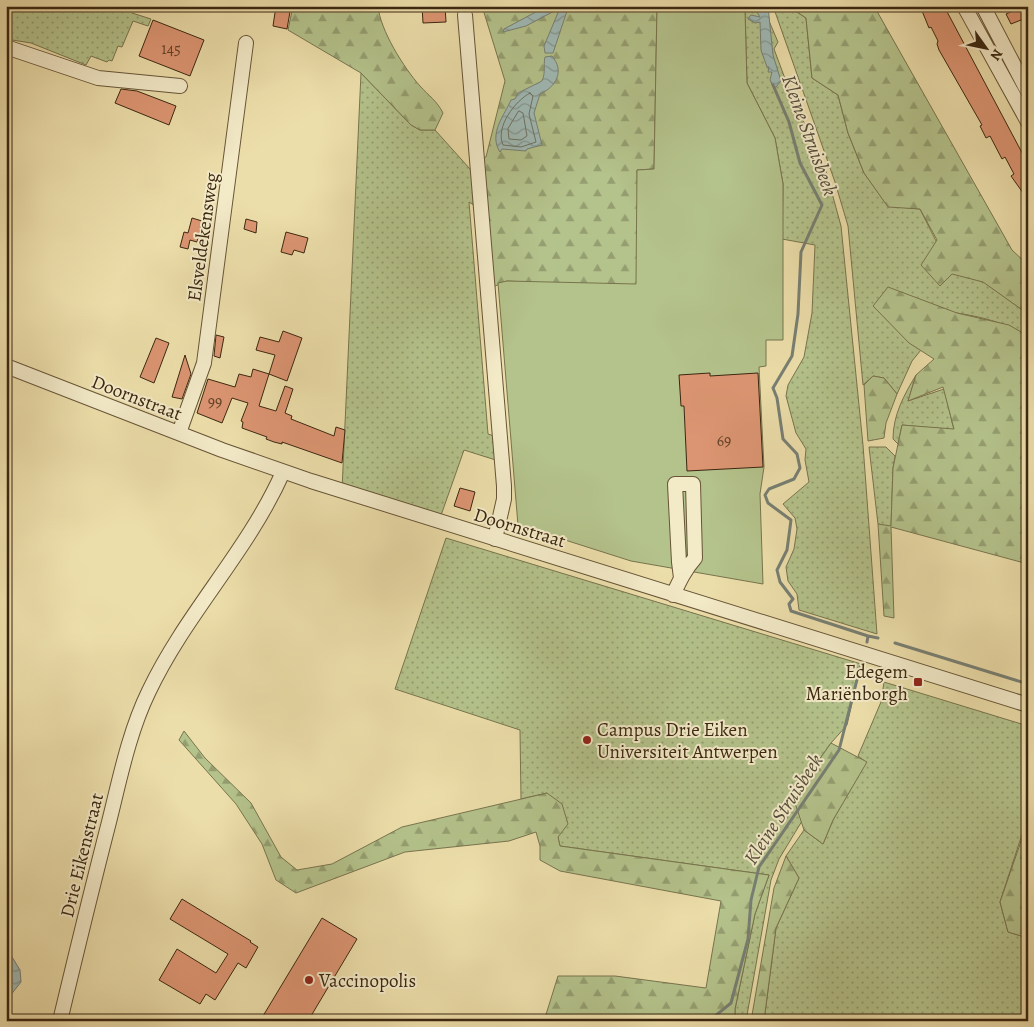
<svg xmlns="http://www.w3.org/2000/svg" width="1034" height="1027" font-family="Alegreya,serif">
<defs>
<pattern id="grass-dots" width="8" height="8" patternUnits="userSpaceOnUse" patternTransform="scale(1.25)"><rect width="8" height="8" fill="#b4c28b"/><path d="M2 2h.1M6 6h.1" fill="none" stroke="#949e70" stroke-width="1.8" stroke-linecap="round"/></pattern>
<pattern id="forest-firs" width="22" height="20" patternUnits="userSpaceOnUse" patternTransform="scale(1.25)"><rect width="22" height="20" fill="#b4c28b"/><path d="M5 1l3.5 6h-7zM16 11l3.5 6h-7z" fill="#949e70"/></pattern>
<pattern id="water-waves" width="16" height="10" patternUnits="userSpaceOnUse" patternTransform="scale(1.25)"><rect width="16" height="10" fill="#9fb9b5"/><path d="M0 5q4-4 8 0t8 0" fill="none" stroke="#839692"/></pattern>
</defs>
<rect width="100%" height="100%" fill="#ecdeaa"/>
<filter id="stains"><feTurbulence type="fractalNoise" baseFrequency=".004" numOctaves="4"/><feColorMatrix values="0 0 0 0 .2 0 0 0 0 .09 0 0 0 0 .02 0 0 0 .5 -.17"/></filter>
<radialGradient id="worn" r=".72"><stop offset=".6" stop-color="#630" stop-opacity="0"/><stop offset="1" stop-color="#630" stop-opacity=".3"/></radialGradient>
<path fill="url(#grass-dots)" stroke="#78744e" d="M6,6H131L132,13L151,19L148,26L133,21L122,47L118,46L112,61L109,60L107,62L91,56L86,65L31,43L6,39Z
M773,6H788L806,18L812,78L838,95L848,133L864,173L888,206L920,209L952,273L984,282L1028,314V336C982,309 924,310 873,306L909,342L921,350L912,361L897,394L884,378L873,376L863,385L848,226L835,182Z
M763,7L778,42L774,49L790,92L826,171L841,226L863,445L877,634L799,610L797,594L788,581L786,567L794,549L797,529L795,518L783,504L809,482L805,460L806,449L796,433L786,396L788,385L804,357L812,313L815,245L782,239L783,184L775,138L747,83L745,10Z
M361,73L411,125L420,130H435L479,179L481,210L469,202L488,434L500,438L502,462L464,450L439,521L342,490Z
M916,375L908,401L944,389L954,430L902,425L898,444L893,439C893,415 904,395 916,375Z
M869,447H886L895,456L893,468L891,527L878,524Z
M446,538L861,664L847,725L831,743L793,797L802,821L779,859L771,880L746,1021H735V1009L755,914L769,875L560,846L547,793L521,799L520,730L395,689Z
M884,682L1028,726V816L1000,902L1008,932L1028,938V1021H764L776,928L799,878L786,856L804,830L823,844L833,820L866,762L858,756L881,702Z"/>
<path fill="url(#forest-firs)" stroke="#78744e" d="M293,6H378C380,30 404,68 420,86C429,96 437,101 443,113L435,130H420L411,125L361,73L288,30Z
M482,6H767L745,10L657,7L654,169L637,170L639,256L671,289L507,281L488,289L477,159L486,157L505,81Z
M788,6H874L1012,250L1028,265V314L983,282L952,274L940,286L921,265L937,240L920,209L888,207L864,173L848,133L838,95L812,78L806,18Z
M888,287L957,313L1009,325L1028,336V564L891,527L894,618L884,616L878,524L891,526L893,468L902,425L954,429L943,387L908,401L916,375L934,359L909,343L873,306Z
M873,376L884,378L897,394L886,423L884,438L868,441L864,385Z
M184,731L205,758L251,803L281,857L297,870L332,864L402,827L547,793L562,804L568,824L558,837L560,846L769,875L755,914L735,1009V1021H544L558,976H615L706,988L721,901L560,871L540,860V846L536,832L509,841L405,852L296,893L276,880L262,844L236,804L179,740Z
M831,743L867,762L833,820L823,844L804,830L793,797Z
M1028,821V938L1008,932L1000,902Z
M786,856L799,878L776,928L764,1021H751L774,888Z"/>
<path fill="#b4c28b" stroke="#78744e" d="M657,7L745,10L747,83L775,138L783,184V340H766V366L759,367L764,467L760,494L763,584L631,561L518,525L498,283L507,281L636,284L637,170L654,169Z"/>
<path fill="url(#water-waves)" stroke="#777f73" d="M547,6H577L568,8L553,53H545L544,46L560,8L526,26L503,32L504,29Z
M753,6H768L773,55L781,81L776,87H773L770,80L772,72H768L769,67H767L761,50L760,22L755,23L748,19L751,15L760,17Z
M552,56C565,71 556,87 540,94L534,113L542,145L527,149L526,151L502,149L500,152C488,134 505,114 511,100L515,99L518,93L542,81C546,72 543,66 545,57Z
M6,947L20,970L21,982L6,1001Z"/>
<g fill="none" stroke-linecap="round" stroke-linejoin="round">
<path stroke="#6d7063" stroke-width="1" d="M530,93L533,96L529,114L536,142L521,147L503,145C495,127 515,101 530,93Z
M519,111L523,113L527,136L521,140L509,139L508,129Z"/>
<path stroke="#777f73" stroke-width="3" d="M773,85L789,122L800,163L822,205L801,252L798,314L792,356L773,388L777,398L783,439L797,454L800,468L794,479L769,489L765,495L768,503L791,520L787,550L777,570L780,582L793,599L789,604L791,611L868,636L867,642
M868,636L878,638
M895,643L1028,684
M709,1021L731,1003L748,939L751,900L759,867L839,750L861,664"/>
</g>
<path fill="#dc9572" stroke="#3b2711" d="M276,6H291L287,29L273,26Z
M422,6H445L446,22L423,23Z
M920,6H944L1028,164V170L1025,172L1028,180V200L1011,176L1014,174L1005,157L1002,159L990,136L986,138L980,126L982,125L939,50L937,44L938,41L931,27L929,28Z
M1024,6H1028L1026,18L1011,24L1006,14Z
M153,20L204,40L190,76L139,56Z
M121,89L137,91L176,106L169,125L115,103Z
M205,210L213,212L210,224L202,222L197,242L190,240L188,249L180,247L184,232L188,233L192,218L202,221Z
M246,219L257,222L256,233L244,229Z
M286,232L308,238L304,253L294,250L292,255L281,252Z
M283,331L302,338L287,381L269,374L275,355L256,350L260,337L279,342Z
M216,335L224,337L220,358L214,356Z
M156,338L169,343L154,383L140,377Z
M185,355L191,374L182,399L172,397Z
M253,369L269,374L259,406L276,411L285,386L293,389L285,413L292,416L291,419L334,436L336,427L345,430L342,463L282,442V444L274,442L266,439L267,437L242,428L243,422L241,421L248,403L232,398L222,423L197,413L208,379L235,387L239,374L251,377Z
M710,373V376L758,373L763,467L687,471L684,406H681L679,375Z
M460,488L475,492L470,511L454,506Z
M182,899L251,941L250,942L258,947L246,968L238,963L215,1000L206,994L200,1004L159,980L177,949L216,973L228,954L170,919Z
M322,918L357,939L308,1021H260Z"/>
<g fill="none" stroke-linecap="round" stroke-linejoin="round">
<g stroke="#675537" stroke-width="16">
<path id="minor" d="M964,6L1028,122
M983,6L1028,92
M465,15L504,486V499L495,539
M6,47L98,78L180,86
M6,366L222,450L311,481L1028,705
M179,433L204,363L246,43
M673,595C679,582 685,569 695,558L693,484H675L679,562L681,578
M60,1021C76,954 92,888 109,822C120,778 129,732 149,691C186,613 248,551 283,472"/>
</g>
<use href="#minor" stroke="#f3eac8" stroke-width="14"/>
</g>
<g fill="#8f2418" stroke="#f3eac8" stroke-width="2">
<rect x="913" y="677" width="10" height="10" rx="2.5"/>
<circle cx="587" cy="740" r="5"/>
<circle cx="309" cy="980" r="5"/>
</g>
<g text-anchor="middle" stroke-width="4" stroke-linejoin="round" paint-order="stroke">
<g font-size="16" fill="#634229">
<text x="171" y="54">145</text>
<text x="215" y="407">99</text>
<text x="724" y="446">69</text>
</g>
<g font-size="19" fill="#3b2711" stroke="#f3eac8">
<text transform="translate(202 237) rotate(-82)" y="7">Elsveldekensweg</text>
<text transform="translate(137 397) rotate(21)" y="7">Doornstraat</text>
<text transform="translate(520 527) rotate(17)" y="7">Doornstraat</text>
<text transform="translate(81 855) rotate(-76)" y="7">Drie Eikenstraat</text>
</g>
<g font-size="19" fill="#3b2711" stroke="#f3eac8" text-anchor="start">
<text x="908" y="678" text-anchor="end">Edegem<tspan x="908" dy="22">Mariënborgh</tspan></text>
<text x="597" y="736">Campus Drie Eiken<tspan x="597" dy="22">Universiteit Antwerpen</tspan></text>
<text x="319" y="987">Vaccinopolis</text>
</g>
<g font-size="20" font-style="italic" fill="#544c3a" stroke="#f3eac8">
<text transform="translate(810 135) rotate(70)" y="7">Kleine Struisbeek</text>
<text transform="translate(783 809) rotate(-57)" y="7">Kleine Struisbeek</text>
</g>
</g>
<rect width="1034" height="1027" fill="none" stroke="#ecdeaa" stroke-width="25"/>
<rect x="8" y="8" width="1019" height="1012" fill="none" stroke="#3b2711" stroke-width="2.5"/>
<rect x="12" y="12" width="1009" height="1002" fill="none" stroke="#3b2711"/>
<g transform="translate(986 48) rotate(123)" stroke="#f3eac8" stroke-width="4" paint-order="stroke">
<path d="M0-4L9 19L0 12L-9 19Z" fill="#3b2711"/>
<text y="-8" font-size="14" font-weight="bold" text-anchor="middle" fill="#3b2711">N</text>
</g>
<rect width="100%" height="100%" filter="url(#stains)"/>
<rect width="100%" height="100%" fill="url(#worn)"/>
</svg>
